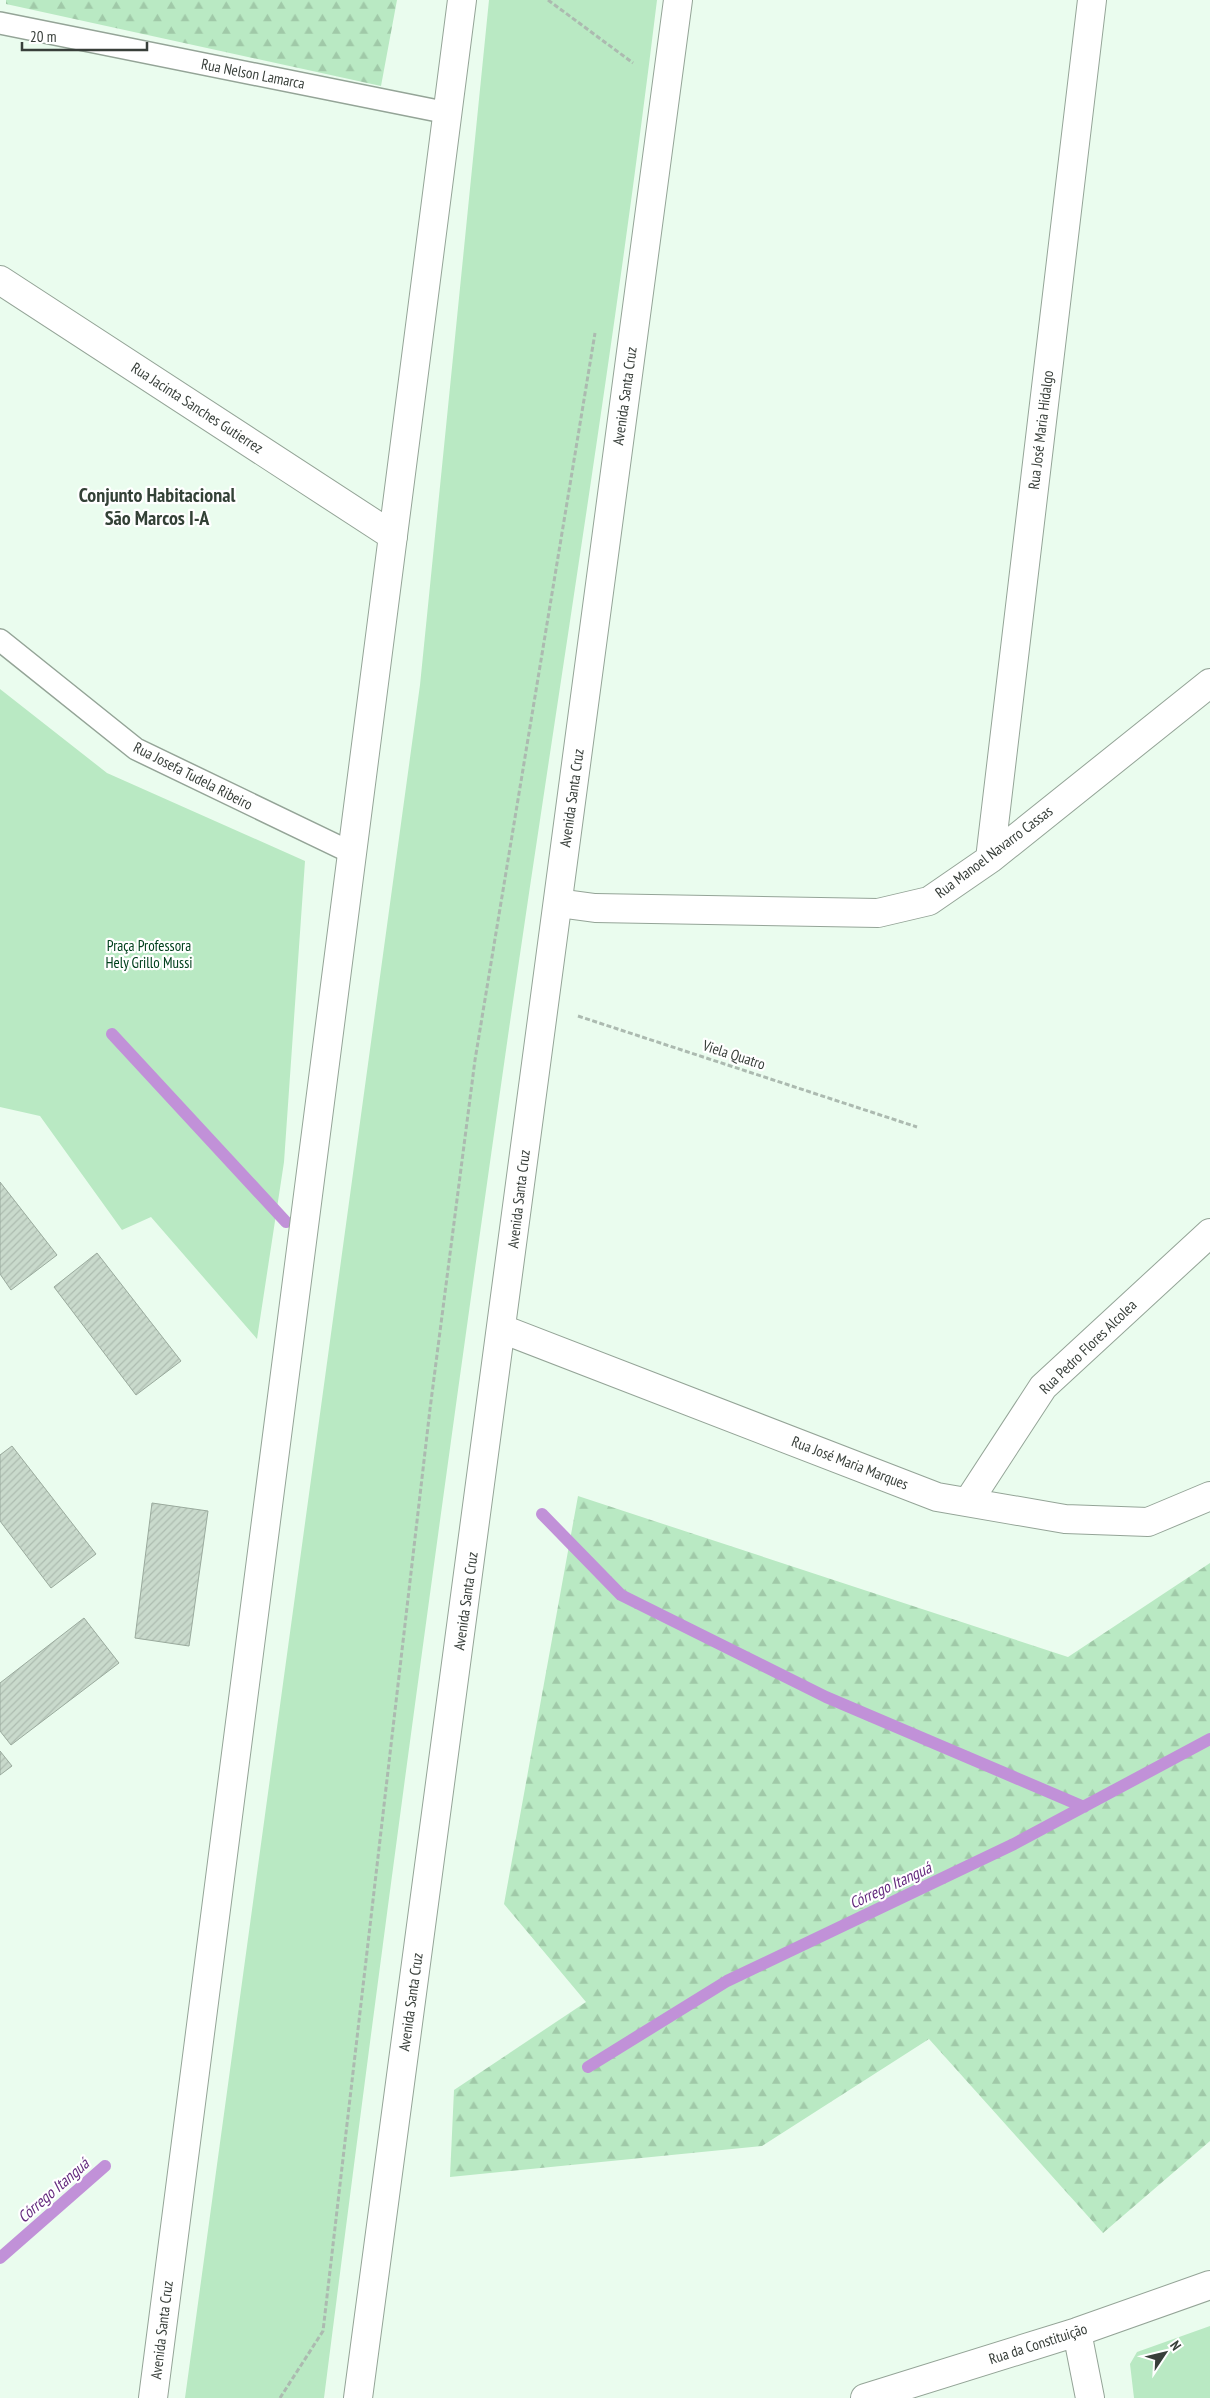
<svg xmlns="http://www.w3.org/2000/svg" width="1210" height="2398" font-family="'PT Sans Narrow',sans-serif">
<defs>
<pattern id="forest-firs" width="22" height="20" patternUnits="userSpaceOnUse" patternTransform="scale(1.25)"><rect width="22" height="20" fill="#b9e9c3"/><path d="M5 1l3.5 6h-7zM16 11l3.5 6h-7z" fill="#a0c9a8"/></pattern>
<pattern id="building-hatch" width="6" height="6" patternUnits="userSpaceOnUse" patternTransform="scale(1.25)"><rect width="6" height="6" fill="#c9dacc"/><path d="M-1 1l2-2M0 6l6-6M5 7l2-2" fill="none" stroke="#adbcb0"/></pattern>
</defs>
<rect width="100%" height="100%" fill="#eafcee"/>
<path fill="#b9e9c3" d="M489,0H657C615,346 558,690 508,1036C443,1489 382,1943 324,2398H185L420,685Z
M0,689L107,773L305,861L284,1162L257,1339L151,1217L122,1230L40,1116L0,1107Z
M1210,2326V2398H1134L1130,2364L1137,2352Z"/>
<path fill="url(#forest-firs)" d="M6,0H397L381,86L6,4Z
M578,1496L1068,1657L1210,1563V2141L1103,2233L929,2039L762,2146L450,2177L454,2090L586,2002L504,1904Z"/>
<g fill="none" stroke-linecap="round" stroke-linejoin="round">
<path stroke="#c191d8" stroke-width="12" d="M112,1034L286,1222
M542,1514L621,1595L826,1697L1084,1807
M588,2067L727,1981L1014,1844L1210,1739
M0,2258L105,2166"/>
</g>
<path fill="url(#building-hatch)" stroke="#9aaa9d" d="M0,1182L57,1255L11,1290L0,1274Z
M97,1253L181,1361L136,1395L54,1287Z
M12,1446L96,1554L51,1588L0,1521V1455Z
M152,1503L208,1511L189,1646L135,1638Z
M84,1618L119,1663L11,1745L0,1731V1683Z
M0,1751L12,1766L0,1775Z"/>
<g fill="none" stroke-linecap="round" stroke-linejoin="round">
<g stroke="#94a497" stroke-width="24">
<path id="lane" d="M0,23L448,113
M0,640L136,749L352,853"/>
</g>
<g stroke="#94a497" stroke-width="30">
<path id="street" d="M0,280L393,536
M990,859L1092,0
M558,903L595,908L878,913L929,901L990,859L1210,683
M502,1329L937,1497L1065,1519L1148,1522L1210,1496
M968,1502L1043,1387L1210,1233
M1077,2332L1090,2398
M865,2398L1077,2332L1210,2285"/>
</g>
<g stroke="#94a497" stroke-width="30">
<path id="secondary" d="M153,2398L462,0
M358,2398L678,0"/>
</g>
<path stroke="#acbab0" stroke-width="3" stroke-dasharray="5 2.5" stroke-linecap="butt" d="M548,0L633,63
M578,1016L917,1127
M280,2398L323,2331L430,1409L475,1060L595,333"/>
<use href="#lane" stroke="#fff" stroke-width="21"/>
<use href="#street" stroke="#fff" stroke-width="28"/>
<use href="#secondary" stroke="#fff" stroke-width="28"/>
</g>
<g text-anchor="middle" stroke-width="4.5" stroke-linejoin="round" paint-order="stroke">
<g font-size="15" fill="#383f3a" stroke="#fff">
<text transform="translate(253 74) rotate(11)" y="5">Rua Nelson Lamarca</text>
<text transform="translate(625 396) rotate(-82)" y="5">Avenida Santa Cruz</text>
<text transform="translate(197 408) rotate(33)" y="5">Rua Jacinta Sanches Gutierrez</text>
<text transform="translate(1041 430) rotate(-83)" y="5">Rua José Maria Hidalgo</text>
<text transform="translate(193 776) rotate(27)" y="5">Rua Josefa Tudela Ribeiro</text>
<text transform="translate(572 798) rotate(-82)" y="5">Avenida Santa Cruz</text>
<text transform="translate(994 852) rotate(-37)" y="5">Rua Manoel Navarro Cassas</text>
<text transform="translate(734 1055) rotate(18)" y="5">Viela Quatro</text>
<text transform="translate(519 1199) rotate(-83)" y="5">Avenida Santa Cruz</text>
<text transform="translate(1088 1347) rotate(-44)" y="5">Rua Pedro Flores Alcolea</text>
<text transform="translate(850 1463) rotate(21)" y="5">Rua José Maria Marques</text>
<text transform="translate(466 1601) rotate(-82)" y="5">Avenida Santa Cruz</text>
<text transform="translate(411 2002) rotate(-82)" y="5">Avenida Santa Cruz</text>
<text transform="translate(162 2330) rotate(-83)" y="5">Avenida Santa Cruz</text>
<text transform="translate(1038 2344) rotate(-18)" y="5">Rua da Constituição</text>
</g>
<g font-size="15" fill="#01401c" stroke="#fff">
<text x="149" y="951">Praça Professora<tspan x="149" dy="17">Hely Grillo Mussi</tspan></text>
</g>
<g font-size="16" font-style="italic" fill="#63297d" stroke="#fff">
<text transform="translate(890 1885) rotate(-25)" y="6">Córrego Itanguá</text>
<text transform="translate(53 2190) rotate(-41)" y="6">Córrego Itanguá</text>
</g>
<g font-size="20" font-weight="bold" fill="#334136" stroke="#fff">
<text x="157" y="502">Conjunto Habitacional<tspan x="157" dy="23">São Marcos I-A</tspan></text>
</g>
</g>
<g transform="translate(1165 2353) rotate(55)" stroke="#ffffff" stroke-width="4" paint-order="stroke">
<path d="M0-4L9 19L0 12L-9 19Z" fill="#383f3a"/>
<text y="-8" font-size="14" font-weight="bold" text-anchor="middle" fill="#383f3a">N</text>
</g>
<path d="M22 42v8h125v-8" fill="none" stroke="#383f3a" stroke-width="2.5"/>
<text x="30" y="42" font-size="15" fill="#383f3a" stroke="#ffffff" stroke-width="4" paint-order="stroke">20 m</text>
</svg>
